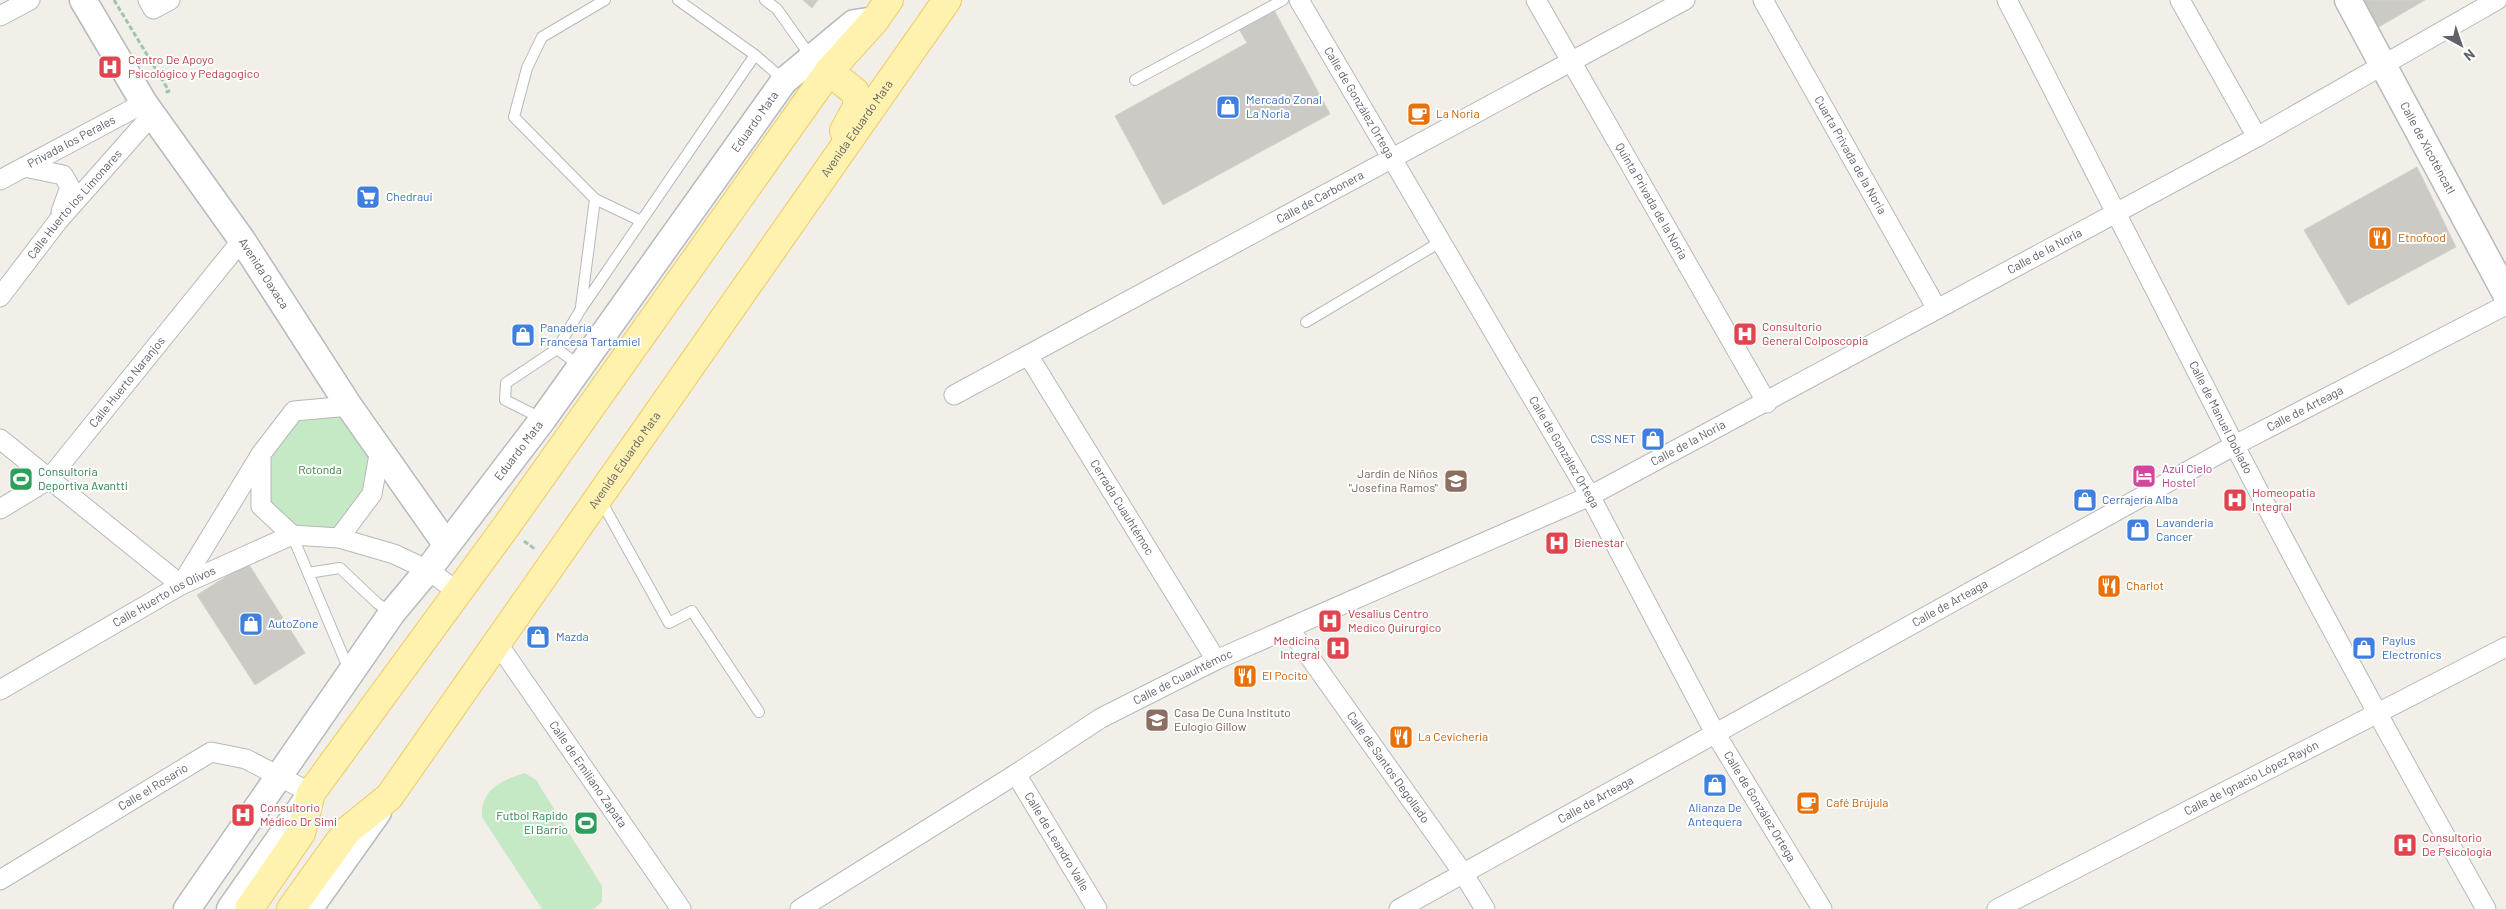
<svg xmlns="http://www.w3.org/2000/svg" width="2506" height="909" font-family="Barlow,sans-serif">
<rect width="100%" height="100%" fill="#f1efe8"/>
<path fill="#c5e8c5" d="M350,408L377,450L371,494L335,532L295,531L264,505L263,457L296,413Z
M525,773L536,780L602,886V902L593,909H542L482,817C480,790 502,780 525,773Z"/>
<path fill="#cccac5" stroke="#d6d1c6" d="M803,0H818L812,8Z
M2362,0H2425L2377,28Z
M1274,10L1330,114L1163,205L1115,116L1247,43L1239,29Z
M2417,167L2456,247L2348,305L2304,230Z
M248,563L305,653L255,685L197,595Z"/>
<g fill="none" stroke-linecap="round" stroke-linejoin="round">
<g stroke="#b5b8bc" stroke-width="12">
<path id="lane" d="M605,0L542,37L527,68L514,117L595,199L641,221
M678,0L755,55
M765,0L777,9L811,57
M1135,80L1283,0
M581,307L595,199
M1306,322L1442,241
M557,349L580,366
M541,418L505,400L506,383L557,349L581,309L755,55L784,80
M600,499L669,623L692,611L759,712
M292,535L349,670
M308,573L340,568L377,603L391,613"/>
</g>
<g stroke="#b5b8bc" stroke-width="21">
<g id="street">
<path d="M148,0L153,9L170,0"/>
<path id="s1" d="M1299,0L1590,496L1715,733L1822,909"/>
<path id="s2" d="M1536,0L1767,403"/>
<path id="s3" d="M1763,0L1937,309"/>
<path id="s4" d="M2007,0C2084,148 2159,297 2235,446C2316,602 2400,756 2486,909"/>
<path d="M2180,0L2257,137"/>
<path d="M0,16L30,0"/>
<path d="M24,167L63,175L70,187L61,212"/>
<path id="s5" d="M0,180L144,103"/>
<path id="s6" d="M0,297L58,221L152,115"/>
<path id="s7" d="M1028,355L1216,660"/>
<path id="s8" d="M954,395L1685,0"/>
<path d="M0,439L181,585"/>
<path id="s9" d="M0,509L48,480L242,240"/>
<path d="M292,535L261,506V454L294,411L349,406"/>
<path d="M339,538L372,494L380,449"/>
<path d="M181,585L261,454"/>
<path id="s10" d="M1289,628L1463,873L1485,909"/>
<path id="s11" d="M496,641L681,909"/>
<path id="s12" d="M0,690L181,585L292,535L339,538L394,554L428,570L458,592"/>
<path id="s13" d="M1016,774L1097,909"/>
<path id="s14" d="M0,880L211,752L246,759L311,793"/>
<path id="s15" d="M800,909L1016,774L1101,718L1216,660L1590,496L2257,137L2497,0"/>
<path id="s16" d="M1399,909L2235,445L2506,305"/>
<path id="s17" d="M1997,909L2506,647"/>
</g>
</g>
<g stroke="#b6babf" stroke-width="29">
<g id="secondary">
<path id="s18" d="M83,0L144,103L242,240L349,406L446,544"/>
<path id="s19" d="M2348,0L2506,294"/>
<path id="s20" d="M187,909L392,613L428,570L543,419L784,81L854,23L875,20"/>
<path d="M230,909L308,798"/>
<path d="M309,909L378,812"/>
</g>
</g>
<g stroke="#f2c960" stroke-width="30">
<g id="primary">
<path d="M829,71L855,92L858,105L844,131"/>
<path d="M249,909L301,833L311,793L505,528L829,71L875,20L889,0"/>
<path id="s21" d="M291,909L347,831L389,797L947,0"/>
</g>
</g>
<path stroke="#9cc7a9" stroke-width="3" stroke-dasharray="5 2.5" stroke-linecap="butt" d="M114,0L169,91L164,93
M524,541L535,549"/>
<use href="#lane" stroke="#fff" stroke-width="10"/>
<use href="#street" stroke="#fff" stroke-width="19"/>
<use href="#secondary" stroke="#fff" stroke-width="26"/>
<use href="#primary" stroke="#fff2af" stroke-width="28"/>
</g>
<defs>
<g id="hospital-square" transform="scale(1.25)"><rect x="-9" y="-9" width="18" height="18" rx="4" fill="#e0444e" stroke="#fff"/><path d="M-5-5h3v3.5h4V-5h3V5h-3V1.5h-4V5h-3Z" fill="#fff"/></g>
<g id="shop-square" transform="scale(1.25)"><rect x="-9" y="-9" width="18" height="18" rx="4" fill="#3f7fe0" stroke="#fff"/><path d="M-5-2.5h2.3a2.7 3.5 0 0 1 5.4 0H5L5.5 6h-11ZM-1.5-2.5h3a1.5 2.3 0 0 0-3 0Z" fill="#fff"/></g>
<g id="cafe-square" transform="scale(1.25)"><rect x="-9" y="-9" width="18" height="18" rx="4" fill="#e8710a" stroke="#fff"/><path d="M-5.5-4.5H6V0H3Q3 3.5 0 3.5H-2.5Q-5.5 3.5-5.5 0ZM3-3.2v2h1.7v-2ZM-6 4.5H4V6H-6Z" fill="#fff"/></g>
<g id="supermarket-square" transform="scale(1.25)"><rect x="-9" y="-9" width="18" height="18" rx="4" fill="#3f7fe0" stroke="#fff"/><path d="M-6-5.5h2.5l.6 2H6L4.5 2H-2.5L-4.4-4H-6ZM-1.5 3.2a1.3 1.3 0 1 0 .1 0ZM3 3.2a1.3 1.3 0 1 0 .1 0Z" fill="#fff"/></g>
<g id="restaurant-square" transform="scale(1.25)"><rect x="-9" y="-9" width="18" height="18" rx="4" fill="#e8710a" stroke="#fff"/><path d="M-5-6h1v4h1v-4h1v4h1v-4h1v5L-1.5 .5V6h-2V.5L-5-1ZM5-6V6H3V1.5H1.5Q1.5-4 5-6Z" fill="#fff"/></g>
<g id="hotel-square" transform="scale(1.25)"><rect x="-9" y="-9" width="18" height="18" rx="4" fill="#d1479c" stroke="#fff"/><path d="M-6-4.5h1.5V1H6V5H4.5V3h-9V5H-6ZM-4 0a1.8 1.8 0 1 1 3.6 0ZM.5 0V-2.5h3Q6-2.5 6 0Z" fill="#fff"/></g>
<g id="stadium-square" transform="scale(1.25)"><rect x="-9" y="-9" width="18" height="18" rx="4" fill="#2e9e5b" stroke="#fff"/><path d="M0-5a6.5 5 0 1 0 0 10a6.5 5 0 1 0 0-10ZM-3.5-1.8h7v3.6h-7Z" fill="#fff"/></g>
<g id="school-square" transform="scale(1.25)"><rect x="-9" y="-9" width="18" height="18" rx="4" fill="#8d6e63" stroke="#fff"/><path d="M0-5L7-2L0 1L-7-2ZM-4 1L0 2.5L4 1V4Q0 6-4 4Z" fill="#fff"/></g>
</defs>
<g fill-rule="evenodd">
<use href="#hospital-square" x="110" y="67"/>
<use href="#shop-square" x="1228" y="107"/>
<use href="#cafe-square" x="1419" y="114"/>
<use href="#supermarket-square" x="368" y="197"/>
<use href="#restaurant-square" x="2380" y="238"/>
<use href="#hospital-square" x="1745" y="334"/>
<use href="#shop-square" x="523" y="335"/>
<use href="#shop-square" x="1653" y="439"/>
<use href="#hotel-square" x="2144" y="476"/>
<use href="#stadium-square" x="21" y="479"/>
<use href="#school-square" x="1456" y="481"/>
<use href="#shop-square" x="2085" y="500"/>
<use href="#hospital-square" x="2235" y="500"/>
<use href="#shop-square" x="2138" y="530"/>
<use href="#hospital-square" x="1557" y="543"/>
<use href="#restaurant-square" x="2109" y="586"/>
<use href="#hospital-square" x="1330" y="621"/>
<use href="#shop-square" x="251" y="624"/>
<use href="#shop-square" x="538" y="637"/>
<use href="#hospital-square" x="1338" y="648"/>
<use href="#shop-square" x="2364" y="648"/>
<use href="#restaurant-square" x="1245" y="676"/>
<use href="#school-square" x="1157" y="720"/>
<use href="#restaurant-square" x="1401" y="737"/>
<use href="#shop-square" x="1715" y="785"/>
<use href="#cafe-square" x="1808" y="803"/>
<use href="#hospital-square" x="243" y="815"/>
<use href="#stadium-square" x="586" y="823"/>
<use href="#hospital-square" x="2405" y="845"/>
</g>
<g text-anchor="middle" stroke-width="4" stroke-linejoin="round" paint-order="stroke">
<g font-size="12" fill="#be3a42" stroke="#fff" text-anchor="start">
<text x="128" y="64">Centro De Apoyo<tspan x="128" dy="14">Psicológico y Pedagogico</tspan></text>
<text x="1762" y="331">Consultorio<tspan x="1762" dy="14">General Colposcopia</tspan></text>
<text x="2252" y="497">Homeopatia<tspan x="2252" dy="14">Integral</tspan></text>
<text x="1574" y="547">Bienestar</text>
<text x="1348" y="618">Vesalius Centro<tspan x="1348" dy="14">Medico Quirurgico</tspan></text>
<text x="1320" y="645" text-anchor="end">Medicina<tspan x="1320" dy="14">Integral</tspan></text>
<text x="260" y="812">Consultorio<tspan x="260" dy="14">Médico Dr Simi</tspan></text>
<text x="2422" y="842">Consultorio<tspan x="2422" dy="14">De Psicologia</tspan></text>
</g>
<g font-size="12" fill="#366cbe" stroke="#fff" text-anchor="start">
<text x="1246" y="104">Mercado Zonal<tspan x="1246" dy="14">La Noria</tspan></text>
<text x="386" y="201">Chedraui</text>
<text x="540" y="332">Panadería<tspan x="540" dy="14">Francesa Tartamiel</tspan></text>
<text x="1636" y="443" text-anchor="end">CSS NET</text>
<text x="2102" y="504">Cerrajería Alba</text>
<text x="2156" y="527">Lavanderia<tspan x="2156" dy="14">Cancer</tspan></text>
<text x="268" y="628">AutoZone</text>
<text x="556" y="641">Mazda</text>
<text x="2382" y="645">Paylus<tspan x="2382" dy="14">Electronics</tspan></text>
<text x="1715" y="812" text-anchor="middle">Alianza De<tspan x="1715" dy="14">Antequera</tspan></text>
</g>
<g font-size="12" fill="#5f6368" stroke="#fff">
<text dy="4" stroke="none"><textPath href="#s1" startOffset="119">Calle de González Ortega</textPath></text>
<text dy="4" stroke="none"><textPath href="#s20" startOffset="971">Eduardo Mata</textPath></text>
<text dy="4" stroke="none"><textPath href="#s21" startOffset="966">Avenida Eduardo Mata</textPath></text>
<text dy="4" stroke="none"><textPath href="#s5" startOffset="81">Privada los Perales</textPath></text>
<text dy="4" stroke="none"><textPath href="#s19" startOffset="168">Calle de Xicoténcatl</textPath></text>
<text dy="4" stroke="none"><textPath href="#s3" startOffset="178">Cuarta Privada de la Noria</textPath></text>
<text dy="4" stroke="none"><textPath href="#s8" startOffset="416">Calle de Carbonera</textPath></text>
<text dy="4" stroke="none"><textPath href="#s2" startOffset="232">Quinta Privada de la Noria</textPath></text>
<text dy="4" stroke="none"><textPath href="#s6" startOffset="119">Calle Huerto los Limonares</textPath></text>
<text dy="4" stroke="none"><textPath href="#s15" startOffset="1410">Calle de la Noria</textPath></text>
<text dy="4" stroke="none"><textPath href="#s18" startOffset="328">Avenida Oaxaca</textPath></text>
<text dy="4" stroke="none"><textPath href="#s9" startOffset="182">Calle Huerto Naranjos</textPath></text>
<text dy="4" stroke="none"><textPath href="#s16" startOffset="1035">Calle de Arteaga</textPath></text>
<text dy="4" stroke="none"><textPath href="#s4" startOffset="469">Calle de Manuel Doblado</textPath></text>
<text dy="4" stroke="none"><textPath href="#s15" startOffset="1005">Calle de la Noria</textPath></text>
<text dy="4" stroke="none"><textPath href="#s20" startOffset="566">Eduardo Mata</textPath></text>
<text dy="4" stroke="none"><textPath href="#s1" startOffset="524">Calle de González Ortega</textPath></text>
<text dy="4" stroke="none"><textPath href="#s21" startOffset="561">Avenida Eduardo Mata</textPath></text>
<text dy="4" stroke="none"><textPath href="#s7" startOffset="179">Cerrada Cuauhtémoc</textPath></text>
<text dy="4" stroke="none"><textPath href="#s12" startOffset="189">Calle Huerto los Olivos</textPath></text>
<text dy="4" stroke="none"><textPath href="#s16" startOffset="630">Calle de Arteaga</textPath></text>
<text dy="4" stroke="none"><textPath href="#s15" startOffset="448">Calle de Cuauhtémoc</textPath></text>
<text dy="4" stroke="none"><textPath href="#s10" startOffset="171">Calle de Santos Degollado</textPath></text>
<text dy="4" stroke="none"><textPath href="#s11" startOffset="162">Calle de Emiliano Zapata</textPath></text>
<text dy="4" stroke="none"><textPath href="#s17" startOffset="286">Calle de Ignacio López Rayón</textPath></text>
<text dy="4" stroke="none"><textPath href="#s14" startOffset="179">Calle el Rosario</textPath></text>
<text dy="4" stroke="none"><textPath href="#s16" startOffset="225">Calle de Arteaga</textPath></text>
<text dy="4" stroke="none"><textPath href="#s1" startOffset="929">Calle de González Ortega</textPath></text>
<text dy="4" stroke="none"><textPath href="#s13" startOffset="79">Calle de Leandro Valle</textPath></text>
</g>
<g font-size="12" fill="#c56008" stroke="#fff" text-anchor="start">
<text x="1436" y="118">La Noria</text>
<text x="2398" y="242">Etnofood</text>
<text x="2126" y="590">Charlot</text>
<text x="1262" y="680">El Pocito</text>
<text x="1418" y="741">La Cevicheria</text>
<text x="1826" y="807">Café Brújula</text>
</g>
<g font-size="12" fill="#b23c85" stroke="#fff" text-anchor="start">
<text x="2162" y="473">Azul Cielo<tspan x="2162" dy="14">Hostel</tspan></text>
</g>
<g font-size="12" fill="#348238" stroke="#fff">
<text x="320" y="474">Rotonda</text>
</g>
<g font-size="12" fill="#27864d" stroke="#fff" text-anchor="start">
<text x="38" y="476">Consultoria<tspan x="38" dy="14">Deportiva Avantti</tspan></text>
<text x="568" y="820" text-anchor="end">Futbol Rapido<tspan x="568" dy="14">El Barrio</tspan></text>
</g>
<g font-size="12" fill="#785e54" stroke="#fff" text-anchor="end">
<text x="1438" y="478">Jardín de Niños<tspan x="1438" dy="14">"Josefina Ramos"</tspan></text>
<text x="1174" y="717" text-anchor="start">Casa De Cuna Instituto<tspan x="1174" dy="14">Eulogio Gillow</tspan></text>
</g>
</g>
<g transform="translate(2461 45) rotate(140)" stroke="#ffffff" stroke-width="4" paint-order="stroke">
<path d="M0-4L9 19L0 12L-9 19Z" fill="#5f6368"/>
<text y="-8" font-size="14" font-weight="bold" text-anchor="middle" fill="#5f6368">N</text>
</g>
</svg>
